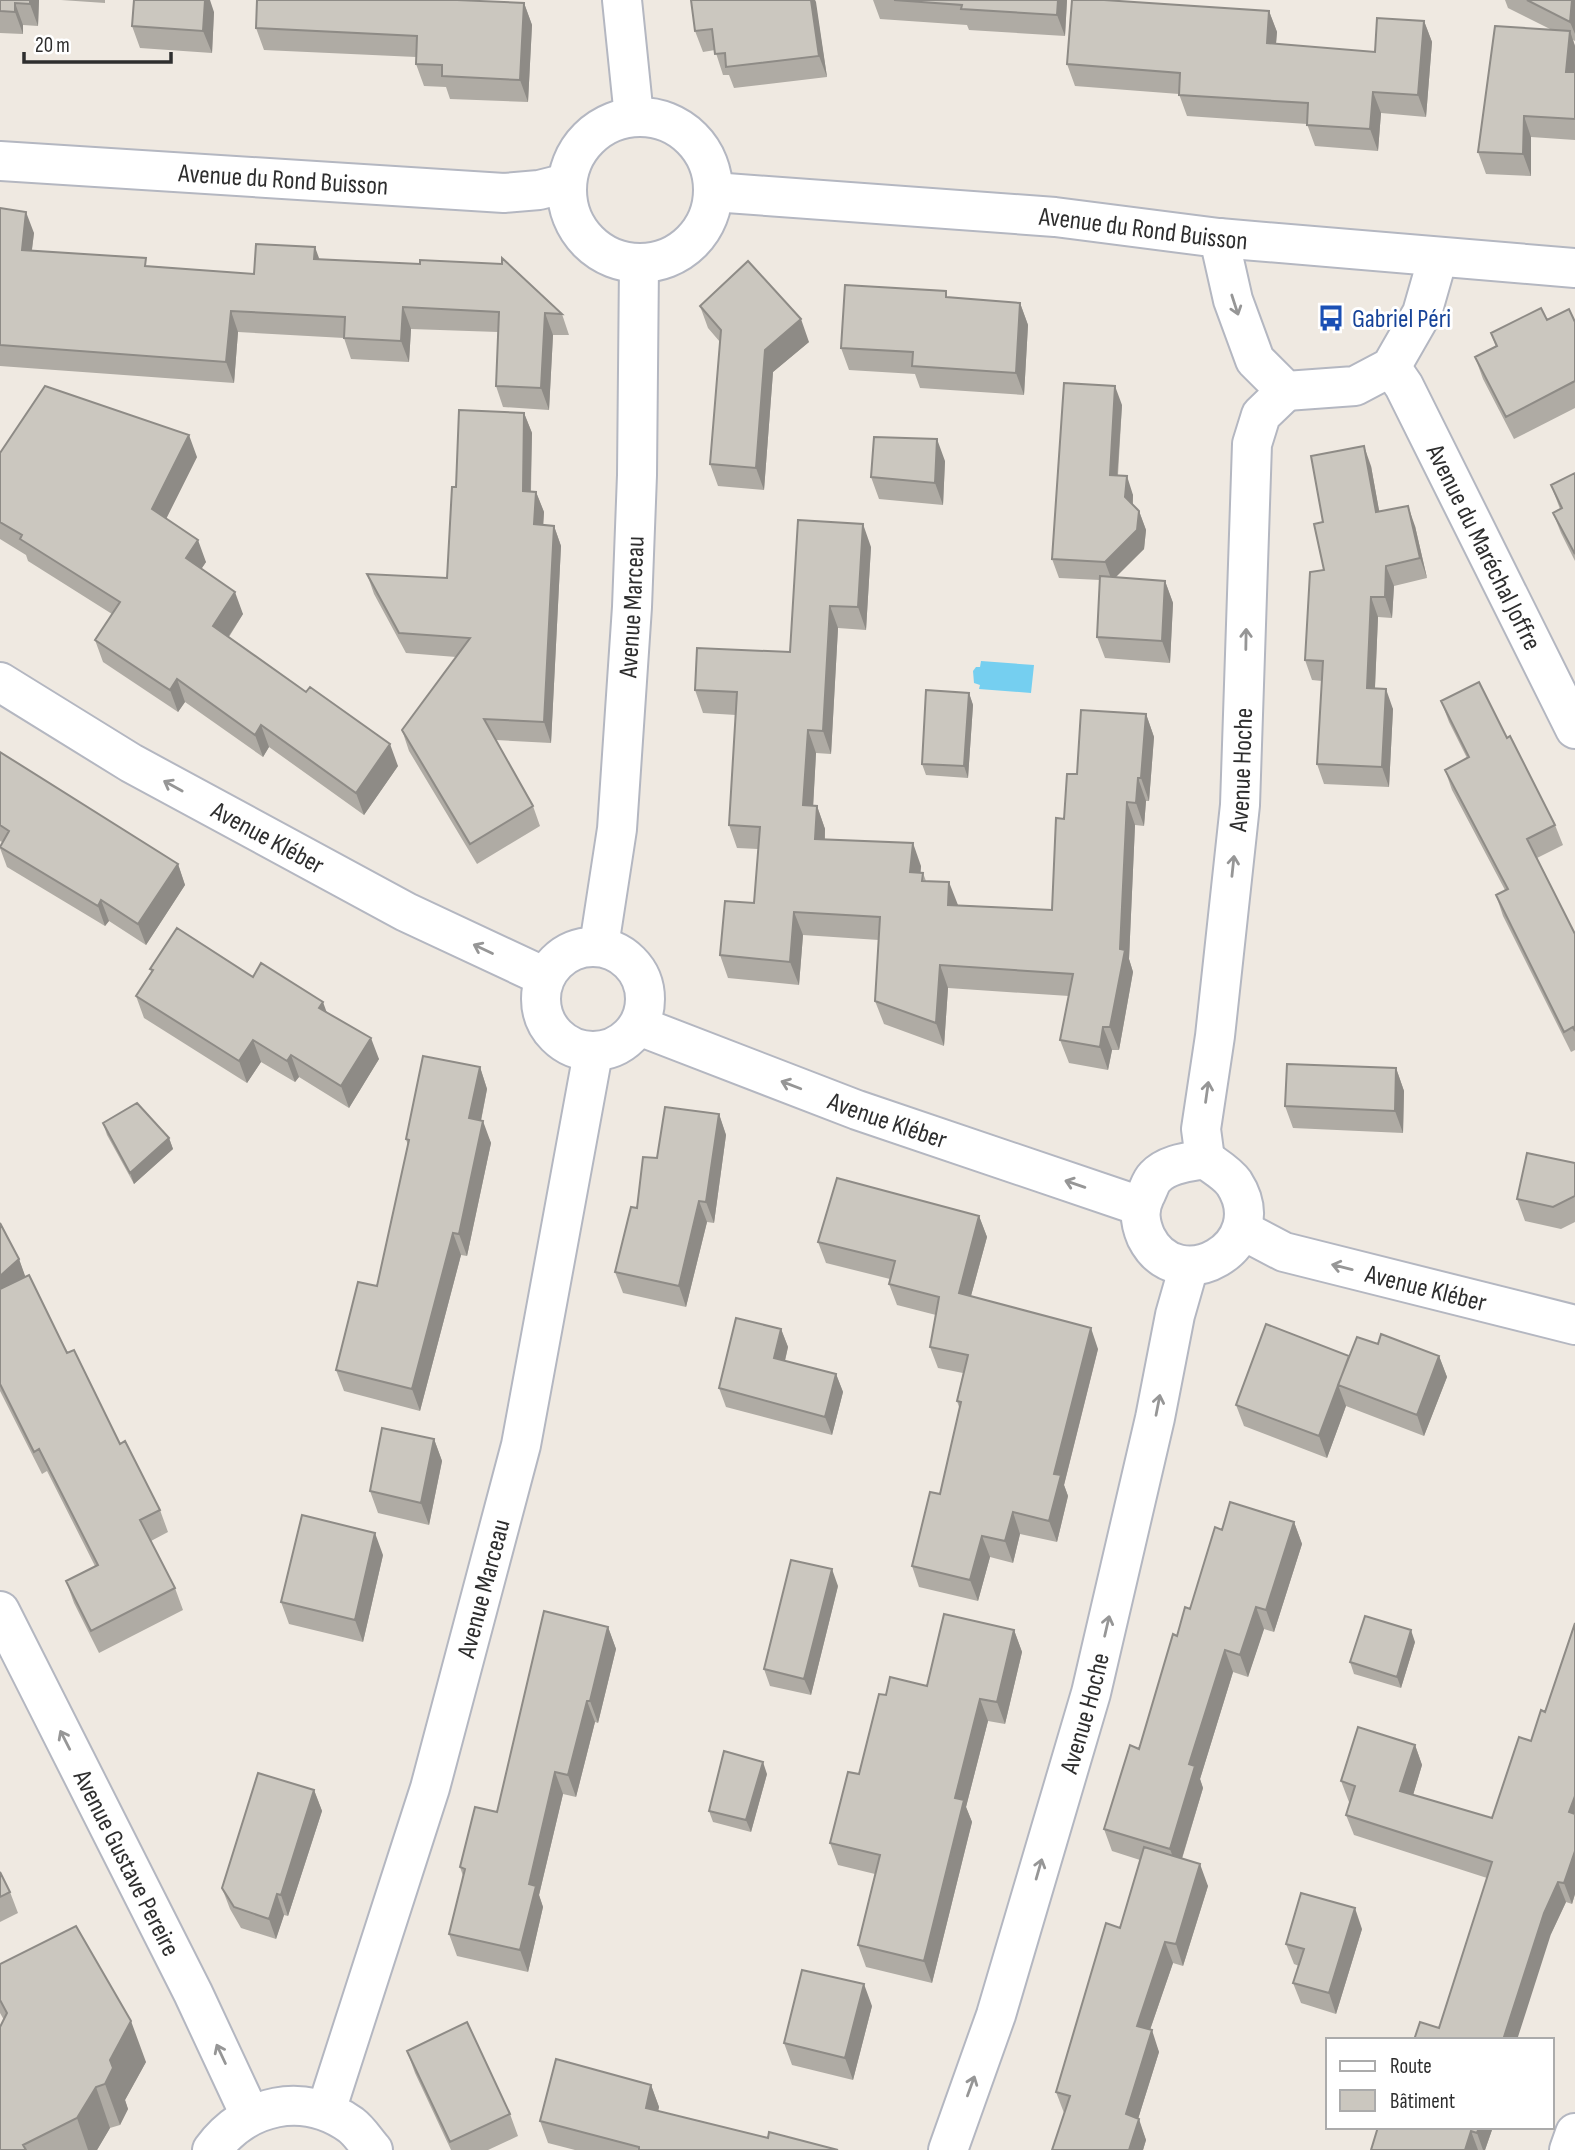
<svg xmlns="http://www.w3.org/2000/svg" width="1575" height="2150" font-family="'Sofia Sans Condensed',sans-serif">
<rect width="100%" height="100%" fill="#efe9e1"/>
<path fill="#75cff0" d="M981,661L1034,665L1031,693L979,689L980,685L974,683L973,671L976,667H980Z"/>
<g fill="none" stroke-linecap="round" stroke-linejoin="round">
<g stroke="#b4b7c1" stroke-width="42">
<g id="minor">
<path d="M622,0L634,117"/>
<circle cx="640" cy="190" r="73"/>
<path id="s1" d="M0,161L504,193L539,190L567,183"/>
<path id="s2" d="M713,192L1055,217L1219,238L1575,268"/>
<path d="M1219,238L1233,300L1255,360L1286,391L1355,386L1391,367L1422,313L1438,257"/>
<path id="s3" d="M1391,367L1404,386L1575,729"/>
<path id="s4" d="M0,682L131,763L406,912L545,977"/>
<path id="s5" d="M599,946L617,829L632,607L637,475L639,264"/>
<circle cx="593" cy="999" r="52"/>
<path id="s6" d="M639,1026L857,1110L1140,1206"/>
<path id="s7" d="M1205,1159L1201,1129L1215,1036L1240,805L1252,444L1261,415L1286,391"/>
<path d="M1205,1159C1214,1166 1227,1173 1234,1183C1275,1246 1178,1301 1146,1237C1140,1223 1138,1210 1145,1196C1148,1191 1150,1182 1155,1177C1167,1164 1188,1162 1205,1159Z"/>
<path id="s8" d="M1242,1230L1284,1252L1575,1325"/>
<path id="s9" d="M0,1611L193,1993L250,2115"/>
<path id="s10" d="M326,2111L430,1788L521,1445L593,1053"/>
<path d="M212,2150C246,2104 303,2091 351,2125C359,2131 366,2142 373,2150"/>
<path id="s11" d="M948,2150L996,2015L1091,1693L1155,1418L1175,1315L1189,1266"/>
<path d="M1569,2150L1575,2133"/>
</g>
</g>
<use href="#minor" stroke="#fff" stroke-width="38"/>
</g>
<path fill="#afaba4" d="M0,0H39L38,26L23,25V34L0,33Z
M61,0H105V3Z
M691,0H815L827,77L734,88L729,75H723L715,50L703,52L695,31Z
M873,0H1067L1065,36L969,30L967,25L880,19Z
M1505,0H1575V41L1573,40L1575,46V140L1531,137V176L1486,174L1478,152L1552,30L1508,8Z
M524,3L532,25L528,102L450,99L446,87L424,86L416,64V57L264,50L256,28Z
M1269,11L1277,32L1276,44L1375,52L1424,21L1432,42L1426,117L1381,113L1378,151L1315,146L1307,124L1187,116L1179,94L1075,86L1067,64Z
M214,12L212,53L140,48L132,26Z
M0,208L34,233L32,250L149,266L254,274L319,259L562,314L569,335H553L549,410L503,407L496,386L498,332L411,329L409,362L351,359L344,338L238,332L234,383L0,366Z
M948,297L1020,303L1028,325L1024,395L920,388L915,374L849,370L841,348Z
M700,306L809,342L773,372L764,490L718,486L710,464L720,342L708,328Z
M1547,320L1575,322V408L1514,439L1483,379L1475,357L1496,347L1491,333Z
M1122,405L1118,475L1133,495V505L1139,511L1146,530L1144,549L1115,577L1165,581L1173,603L1170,663L1105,658L1097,637L1100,580L1059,578L1052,559Z
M524,413L532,433L531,491L536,492L544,512L543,525L554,526L561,546L551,743L496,740L533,806L540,826L477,864L409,751L402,730L456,657L406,653L374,594L367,574L447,578L456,487Z
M0,453L197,457L166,519L206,562L201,569L243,614L229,637L398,766L364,815L269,747L263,757L185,702L178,712L103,662L95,640L112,614L28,561L26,555L0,539Z
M945,461L943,505L879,499L871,477Z
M1371,466L1379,511L1415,526L1427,578L1394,586L1392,618L1378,617L1375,688L1393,709L1389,787L1324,784L1317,764L1322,681L1312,680L1305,660L1324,570L1323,522Z
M1575,473V561L1561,533L1553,513L1560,509L1551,485Z
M871,547L866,630L838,628L831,754L816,753L813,805L817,806L825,829V839L921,866L920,873H923L926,881L958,905L1052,910L1064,819L1077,774L1146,714L1154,737L1149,801H1146L1144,826L1135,825L1129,959L1133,972L1119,1050H1112L1108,1070L1069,1063L1060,1040L1069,996L948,988L944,1046L884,1024L875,1001L879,940L803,935L799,985L728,978L720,955L754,903L758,849L737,848L729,825L736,715L703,713L695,690L790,652Z
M969,693L973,705L968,778L926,775L922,764Z
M1441,701L1507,738L1555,825L1563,845L1537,858L1575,934V1050L1571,1052L1503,916L1496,895L1505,890L1452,790L1445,770L1467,758L1449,722Z
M0,752L178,864L185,885L146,945L109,921L105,926L7,867L0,848L2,842L0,841Z
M150,969L253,977L327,1012L379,1059L349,1108L299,1077L295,1082L261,1062L247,1083L144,1018L136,996L152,973Z
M480,1067L487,1089L481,1121L491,1143L467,1256L461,1255L420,1411L344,1391L336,1370L377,1286L408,1146L406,1139Z
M1396,1068L1404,1091L1403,1133L1293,1128L1285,1106Z
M719,1114L726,1135L714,1223L707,1222L686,1307L623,1293L615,1272L637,1208L657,1158Z
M103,1123L169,1138L173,1149L134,1184L107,1135Z
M1575,1163V1222L1561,1229L1525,1221L1517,1199Z
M979,1216L987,1237L971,1296L1098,1349L1064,1485L1068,1496L1057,1542L1020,1534L1013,1563L990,1557L978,1601L919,1587L912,1566L940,1494L960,1410L957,1401L963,1373L938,1368L930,1347L936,1315L897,1305L889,1284L890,1279L826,1263L818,1242Z
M0,1223L19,1259L25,1277L120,1444L160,1510L168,1532L151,1541L175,1588L183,1610L99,1653L74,1603L66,1581L95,1566L47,1471L42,1474L0,1391Z
M781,1329L788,1347L785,1361L836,1374L843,1392L832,1435L726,1407L719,1388Z
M1378,1344L1439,1356L1447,1377L1424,1436L1346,1406L1327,1458L1244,1426L1236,1405Z
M434,1439L442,1461L429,1525L378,1513L370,1491Z
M1294,1522L1302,1544L1274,1632L1264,1629L1248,1677L1233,1672L1200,1779L1203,1788L1182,1859L1208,1886L1183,1966L1173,1963L1150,2030L1159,2052L1138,2119L1146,2140L1143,2150H1052L1064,2113L1056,2092L1120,1928L1140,1860L1112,1851L1104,1829L1139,1749L1177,1636L1190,1609L1222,1530Z
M383,1555L363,1642L289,1624L281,1602Z
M838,1586L811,1695L770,1686L764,1669Z
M1575,1623V1894L1572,1904L1566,1902L1551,1934L1439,2028L1487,1878L1354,1835L1346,1815L1350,1802H1349L1341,1781L1415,1745L1422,1765L1413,1795L1492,1818L1545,1712Z
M608,1627L616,1649L598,1723L595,1722L576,1797L563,1794L539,1895L543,1907L528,1972L457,1956L449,1934L463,1876L460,1867L497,1812Z
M1014,1630L1022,1652L1005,1724L988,1721L966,1807L972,1822L932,1983L866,1967L858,1945L875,1874L838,1865L830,1843L859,1774L886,1695L927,1686Z
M1415,1642L1401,1688L1354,1674L1350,1662Z
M767,1774L751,1832L713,1822L709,1811Z
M314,1790L322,1811L288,1916L284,1915L276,1939L241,1928L230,1909L222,1888Z
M0,1872L10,1892L18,1913L0,1922Z
M1362,1929L1336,2014L1301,2003L1293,1983L1299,1966L1294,1964L1286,1944Z
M0,1964L146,2062L125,2100L128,2109L120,2125L110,2128L97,2150H0L4,2020L0,2013Z
M872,2006L853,2080L792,2065L784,2043Z
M407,2051L510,2114L518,2136L488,2150H451L415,2073Z
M651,2085L659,2107L658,2111L768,2138L838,2150H575L548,2143L540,2121Z
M1493,2127L1485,2150H1371Z"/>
<path fill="#8e8b86" d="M30,0H39L38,26L30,4Z
M205,0H210L214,12L212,53L203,31Z
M811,0H815L816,2L827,77L819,56Z
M1058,0H1067L1065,36L1057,15Z
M1572,0H1575V34L1570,22Z
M15,3L23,25V34L15,12Z
M524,3L532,25L528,102L520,80Z
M1269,11L1277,32L1274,65L1267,43Z
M1424,21L1432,42L1426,117L1418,95Z
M1570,31L1575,46V83L1566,72Z
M1373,92L1381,113L1378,151L1370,129Z
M1524,116L1531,137V176L1523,154Z
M26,212L34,233L29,271L22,250Z
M315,247L323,269L314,259Z
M1020,303L1028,325L1024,395L1016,373Z
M403,307L411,329L409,362L401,341Z
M231,311L238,332L234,383L226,362Z
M545,313L553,335L549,410L541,388Z
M801,319L809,342L773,372L764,490L756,468L765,350Z
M1115,386L1122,405L1116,494L1110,475Z
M524,413L532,433L530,512L523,491Z
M189,435L197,457L160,531L152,509Z
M937,439L945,461L943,505L935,483Z
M1364,446L1371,466L1383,532L1376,512Z
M1127,476L1133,495L1132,516L1125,497Z
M536,492L544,512L542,545L534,524Z
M1408,506L1415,526L1427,578L1420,558Z
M1139,511L1146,530L1144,549L1112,581L1105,562Z
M863,524L871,547L866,630L858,607Z
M554,526L561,546L551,743L544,722Z
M198,540L206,562L194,580L186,558Z
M1386,566L1394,586L1392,618L1385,597Z
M1165,581L1173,603L1170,663L1162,641Z
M235,592L243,614L221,648L213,626Z
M1371,597L1378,617L1374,708L1367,688Z
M830,606L838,628L831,754L823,731Z
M177,679L185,702L178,712L170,690Z
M1386,689L1393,709L1389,787L1382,767Z
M969,693L973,705L968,778L964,766Z
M1146,714L1154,737L1149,801L1141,778Z
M261,725L269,747L263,757L255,735Z
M808,730L816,753L812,828L803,805Z
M390,744L398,766L364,815L356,793Z
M1138,778L1146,801L1144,826L1136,803Z
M1127,802L1135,825L1129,959L1133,972L1119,1050L1110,1027L1120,949Z
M817,806L825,829L824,862L815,839Z
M913,843L921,866L919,895L910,872Z
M178,864L185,885L146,945L138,924Z
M949,882L958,905H948Z
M101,900L109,921L105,926L98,906Z
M794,912L803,935L799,985L790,962Z
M940,965L948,988L944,1046L936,1023Z
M323,1002L331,1024L319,1008Z
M1103,1027L1112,1050L1108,1070L1100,1047Z
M371,1038L379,1059L349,1108L341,1086Z
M253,1040L261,1062L247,1083L239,1061Z
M291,1055L299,1077L295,1082L287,1061Z
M480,1067L487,1089L477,1140L469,1118Z
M1396,1068L1404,1091L1403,1133L1395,1111Z
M719,1114L726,1135L714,1223L706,1202Z
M483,1121L491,1143L467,1256L459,1234Z
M169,1138L173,1149L134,1184L130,1173Z
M699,1201L707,1222L686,1307L679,1286Z
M979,1216L987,1237L966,1314L959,1293Z
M453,1233L461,1255L420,1411L412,1389Z
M19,1259L27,1281L0,1305V1276Z
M1091,1328L1098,1349L1064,1485L1068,1496L1057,1542L1049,1521L1054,1474Z
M781,1329L788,1347L781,1377L774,1358Z
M1349,1356L1338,1385L1346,1406L1327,1458L1319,1436Z
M1439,1356L1447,1377L1424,1436L1417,1415Z
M836,1374L843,1392L832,1435L825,1417Z
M434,1439L442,1461L429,1525L421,1503Z
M1013,1512L1020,1534L1013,1563L1005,1541Z
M1294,1522L1302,1544L1274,1632L1266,1610Z
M375,1533L383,1555L363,1642L355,1620Z
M982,1536L990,1557L978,1601L970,1580Z
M832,1569L838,1586L811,1695L804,1679Z
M1256,1607L1264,1629L1248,1677L1240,1655Z
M608,1627L616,1649L598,1723L590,1701Z
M1014,1630L1022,1652L1005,1724L997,1702Z
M1411,1630L1415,1642L1401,1688L1397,1677Z
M1225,1650L1233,1672L1200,1779L1203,1788L1178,1871L1170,1849L1189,1764Z
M980,1699L988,1721L966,1807L972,1822L932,1983L924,1961L955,1798Z
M587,1701L595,1722L576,1797L568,1775Z
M1415,1745L1422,1765L1408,1812L1400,1791Z
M763,1762L767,1774L751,1832L746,1820Z
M555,1772L563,1794L539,1895L543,1907L528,1972L520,1950L529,1884Z
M314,1790L322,1811L288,1916L281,1895Z
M1575,1796V1827L1569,1812Z
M1575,1851V1894L1572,1904L1564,1883Z
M1200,1864L1208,1886L1183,1966L1176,1944Z
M1558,1882L1566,1902L1551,1934L1517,2040H1503L1544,1913Z
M277,1894L284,1915L276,1939L269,1919Z
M1355,1908L1362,1929L1336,2014L1329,1993Z
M1165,1942L1173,1963L1144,2047L1137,2026Z
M864,1984L872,2006L853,2080L845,2058Z
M131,2021L146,2062L125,2100L128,2109L120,2125L105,2084L110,2060Z
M1152,2030L1159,2052L1133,2135L1126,2114Z
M651,2085L659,2107L654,2130L646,2108Z
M96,2087L110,2128L97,2150H88L77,2118Z
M1139,2119L1146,2140L1143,2150H1129Z
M1479,2127H1493L1485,2150H1483L1477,2133Z
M1471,2131L1478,2150H1465Z"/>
<path fill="#cbc7bf" stroke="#8e8b86" stroke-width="2" d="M0,0H30V4L15,3V12L0,11Z
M134,0H205L203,31L132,26Z
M257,0H457L524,3L520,80L442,76V65L416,64L417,36L256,28Z
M691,0H811L819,56L726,67L725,53L715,54L712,29L695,31Z
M894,0H1058L1057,15L961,9L962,5Z
M1072,0H1104L1269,11L1267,43L1375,52L1377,18L1424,21L1418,95L1373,92L1370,129L1307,125L1308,103L1179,95L1180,73L1067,64Z
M1527,0H1572L1570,22Z
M1495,26L1570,31L1566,72H1575V119L1524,116L1523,154L1478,152Z
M0,208L26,212L22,250L146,258L145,266L254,274L256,244L315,247L314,259L420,264V260L502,264V258L562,314L545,313L541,388L496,386L499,312L403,307L401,341L344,338L345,317L231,311L226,362L0,345Z
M748,261L801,319L765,350L756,468L710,464L721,330L700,306Z
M845,285L946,291V297L1020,303L1016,373L912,366L913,352L841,348Z
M1541,308L1547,320L1569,309L1575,322V381L1506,417L1475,357L1497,346L1491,333Z
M1064,383L1115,386L1110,475L1127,476L1125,497L1139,511L1137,530L1105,562L1052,559Z
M45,386L189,435L152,509L198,540L186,558L235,592L213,626L306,692L310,687L390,744L356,793L261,725L255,735L177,679L170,690L95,640L120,602L20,539L22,535L0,522V453Z
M459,410L524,413L523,491L536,492L534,524L554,526L544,722L484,719L533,806L470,844L402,730L470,638L399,633L367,574L447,578L452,487H456Z
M874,437L937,439L935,483L871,477Z
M1364,446L1376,512L1408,506L1420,558L1386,566L1385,597H1371L1367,688L1386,689L1382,767L1317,764L1323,661L1305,660L1310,572L1324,570L1314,524L1323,522L1311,456Z
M1575,473V554L1553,513L1562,508L1551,485Z
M798,520L863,524L858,607L830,606L823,731L808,730L803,805L817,806L815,839L913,843L910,872L923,873L922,881L949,882L948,905L1052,910L1056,818L1064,819L1067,774H1077L1081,710L1146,714L1141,778H1138L1136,803L1127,802L1120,949L1125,950L1110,1027H1103L1100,1047L1060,1040L1073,974L940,965L936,1023L875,1001L880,917L794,912L790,962L720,955L725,901L754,903L760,827L729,825L737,692L695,690L697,648L790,652Z
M1100,576L1165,581L1162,641L1097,637Z
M1479,682L1507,738L1510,736L1555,825L1527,839L1575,934V1031L1573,1027L1564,1032L1496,895L1508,889L1445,770L1469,757L1441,701Z
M926,690L969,693L964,766L922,764Z
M0,752L178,864L138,924L101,900L98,906L0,847L9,831L0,825Z
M177,928L253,977L261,963L323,1002L319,1008L371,1038L341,1086L291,1055L287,1061L253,1040L239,1061L136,996L153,970L150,969Z
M423,1056L480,1067L469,1118L483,1121L459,1234L453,1233L412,1389L336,1370L358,1282L377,1286L409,1140L406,1139Z
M1287,1064L1396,1068L1395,1111L1285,1106Z
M137,1103L169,1138L130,1173L103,1123Z
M665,1107L719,1114L706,1202L699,1201L679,1286L615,1272L631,1207L637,1208L643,1157L657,1158Z
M1527,1153L1575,1163V1196L1553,1207L1517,1199Z
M837,1178L979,1216L959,1293L1091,1328L1054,1474L1061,1475L1049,1521L1013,1512L1005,1541L982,1536L970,1580L912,1566L930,1492L940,1494L961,1402L957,1401L968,1355L930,1347L939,1297L889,1284L895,1261L818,1242Z
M0,1223L19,1259L0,1276Z
M29,1275L67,1353L74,1350L120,1444L125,1441L160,1510L140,1520L175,1588L91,1631L66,1581L98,1565L39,1449L34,1452L0,1384V1289Z
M736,1318L781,1329L774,1358L836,1374L825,1417L719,1388Z
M1266,1324L1349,1356L1319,1436L1236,1405Z
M1381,1334L1439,1356L1417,1415L1338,1385L1357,1337L1378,1344Z
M382,1428L434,1439L421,1503L370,1491Z
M1230,1502L1294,1522L1266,1610L1256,1607L1240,1655L1225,1650L1189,1764L1195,1766L1170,1849L1104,1829L1130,1745L1139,1749L1173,1634L1177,1636L1185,1607L1190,1609L1215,1527L1222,1530Z
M302,1515L375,1533L355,1620L281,1602Z
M791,1560L832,1569L804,1679L764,1669Z
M544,1611L608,1627L590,1701H587L568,1775L555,1772L529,1884L536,1886L520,1950L449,1934L465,1869L460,1867L475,1807L497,1812Z
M944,1614L1014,1630L997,1702L980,1699L955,1798L964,1800L924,1961L858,1945L880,1855L830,1843L848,1772L859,1774L879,1694L886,1695L890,1677L927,1686Z
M1365,1616L1411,1630L1397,1677L1350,1662Z
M1575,1623V1796L1569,1812L1575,1814V1851L1564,1883L1558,1882L1544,1913L1503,2040H1414L1420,2022L1439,2028L1492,1862L1346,1815L1355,1786L1341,1781L1358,1727L1415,1745L1400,1791L1492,1818L1519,1737L1531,1741L1541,1710L1545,1712Z
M724,1751L763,1762L746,1820L709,1811Z
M258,1773L314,1790L281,1895L277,1894L269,1919L234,1907L222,1888Z
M1144,1847L1200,1864L1176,1944L1165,1942L1137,2026L1152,2030L1126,2114L1139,2119L1129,2150H1052L1070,2096L1056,2092L1106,1923L1120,1928Z
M0,1872L10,1892L0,1897Z
M1301,1893L1355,1908L1329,1993L1293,1983L1304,1949L1286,1944Z
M76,1926L131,2021L110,2060L113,2068L105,2084L96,2087L77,2118L23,2145L26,2150H0V2027L7,2013L0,2000V1964Z
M802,1970L864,1984L845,2058L784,2043Z
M467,2022L510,2114L450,2142L407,2051Z
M556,2059L651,2085L646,2108L768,2138L769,2132L838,2150H639V2147L540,2121Z
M1378,2127H1479L1477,2133L1471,2131L1465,2150H1371Z"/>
<defs><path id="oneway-shaft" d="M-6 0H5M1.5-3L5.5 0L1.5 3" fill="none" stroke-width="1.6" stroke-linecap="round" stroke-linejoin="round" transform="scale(1.75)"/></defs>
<g stroke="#969696">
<use href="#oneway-shaft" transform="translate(1235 305) rotate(72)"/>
<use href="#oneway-shaft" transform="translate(1246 639) rotate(-89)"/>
<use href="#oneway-shaft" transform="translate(173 786) rotate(-151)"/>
<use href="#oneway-shaft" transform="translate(1233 866) rotate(-84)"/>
<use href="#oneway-shaft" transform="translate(483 949) rotate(-155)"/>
<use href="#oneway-shaft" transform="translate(791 1085) rotate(-159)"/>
<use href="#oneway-shaft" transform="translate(1207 1092) rotate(-82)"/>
<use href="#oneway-shaft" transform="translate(1075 1184) rotate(-161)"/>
<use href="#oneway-shaft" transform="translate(1342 1267) rotate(-166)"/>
<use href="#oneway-shaft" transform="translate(1158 1405) rotate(-79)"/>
<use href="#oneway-shaft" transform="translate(1107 1626) rotate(-77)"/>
<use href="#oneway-shaft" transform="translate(65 1740) rotate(-117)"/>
<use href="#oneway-shaft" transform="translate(1039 1869) rotate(-74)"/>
<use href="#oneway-shaft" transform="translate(221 2054) rotate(-115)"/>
<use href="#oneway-shaft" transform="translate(971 2086) rotate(-70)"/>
</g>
<defs>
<g id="bus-bare" transform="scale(2.1)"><path d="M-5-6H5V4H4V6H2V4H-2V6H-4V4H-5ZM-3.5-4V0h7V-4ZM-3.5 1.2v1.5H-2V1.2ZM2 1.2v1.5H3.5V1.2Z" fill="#1a4fb4" stroke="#fff" stroke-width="2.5" paint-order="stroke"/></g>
</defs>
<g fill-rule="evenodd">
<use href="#bus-bare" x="1331" y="318"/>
</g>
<g text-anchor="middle" stroke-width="6" stroke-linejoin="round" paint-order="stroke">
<g font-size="26" fill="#2e2e2e" stroke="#fff">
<text dy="9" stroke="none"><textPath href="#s1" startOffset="284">Avenue du Rond Buisson</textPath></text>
<text dy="9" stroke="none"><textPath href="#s2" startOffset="432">Avenue du Rond Buisson</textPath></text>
<text dy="9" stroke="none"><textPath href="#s3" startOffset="203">Avenue du Maréchal Joffre</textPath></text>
<text dy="9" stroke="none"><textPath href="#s5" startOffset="341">Avenue Marceau</textPath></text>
<text dy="9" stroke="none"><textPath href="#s7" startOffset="392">Avenue Hoche</textPath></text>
<text dy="9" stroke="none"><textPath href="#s4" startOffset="310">Avenue Kléber</textPath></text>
<text dy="9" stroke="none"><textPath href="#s6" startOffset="266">Avenue Kléber</textPath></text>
<text dy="9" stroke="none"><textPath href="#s8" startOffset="194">Avenue Kléber</textPath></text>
<text dy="9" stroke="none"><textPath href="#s10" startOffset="546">Avenue Marceau</textPath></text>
<text dy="9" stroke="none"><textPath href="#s11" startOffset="458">Avenue Hoche</textPath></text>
<text dy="9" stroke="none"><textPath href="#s9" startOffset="282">Avenue Gustave Pereire</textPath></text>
</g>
<g font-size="26" fill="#164399" stroke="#fff" text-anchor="start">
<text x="1352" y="327">Gabriel Péri</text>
</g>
</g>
<rect x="1326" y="2038" width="228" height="91" fill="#ffffff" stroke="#ababab" stroke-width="2"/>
<rect x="1340" y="2061" width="35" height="10" fill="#ffffff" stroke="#ababab" stroke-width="2"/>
<text x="1390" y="2073" font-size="21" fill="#2e2e2e">Route</text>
<rect x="1340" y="2090" width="35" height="21" fill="#cbc7bf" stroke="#ababab" stroke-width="2"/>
<text x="1390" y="2108" font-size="21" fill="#2e2e2e">Bâtiment</text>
<path d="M24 52v10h147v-10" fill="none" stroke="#2e2e2e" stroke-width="3.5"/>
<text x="35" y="52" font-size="21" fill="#2e2e2e" stroke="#ffffff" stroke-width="5" paint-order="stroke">20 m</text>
</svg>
